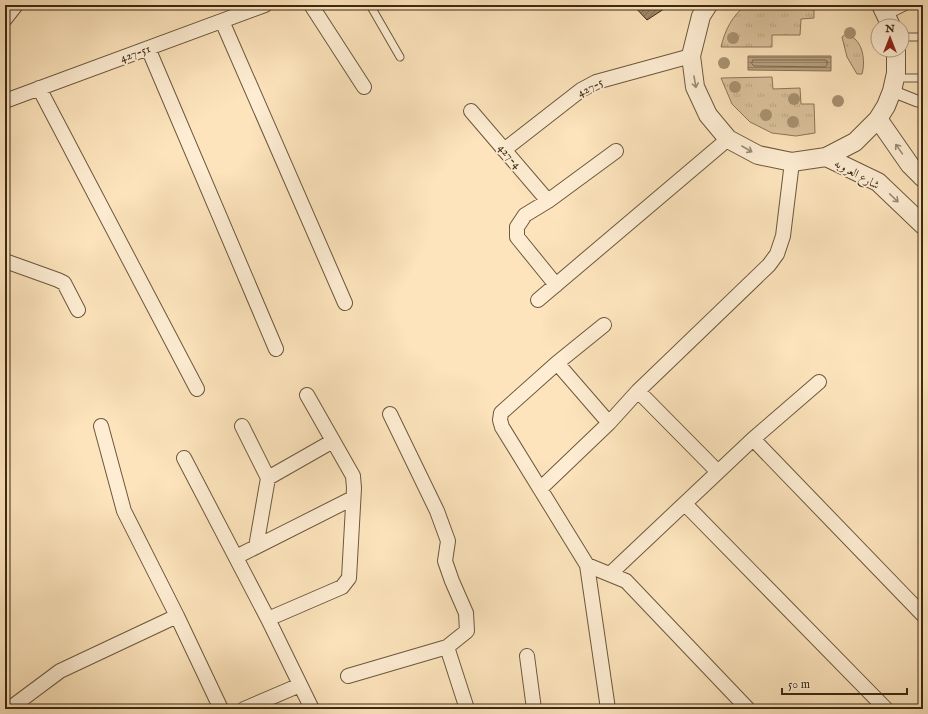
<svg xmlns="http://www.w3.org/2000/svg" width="928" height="714" font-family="'IM FELL English',Amiri,serif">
<defs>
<pattern id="grass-tufts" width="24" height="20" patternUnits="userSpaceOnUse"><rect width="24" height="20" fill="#dcc49f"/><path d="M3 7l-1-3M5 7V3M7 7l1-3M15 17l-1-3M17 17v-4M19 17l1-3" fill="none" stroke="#bea888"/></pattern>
<pattern id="water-rules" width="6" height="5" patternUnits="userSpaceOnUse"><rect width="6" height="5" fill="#bba483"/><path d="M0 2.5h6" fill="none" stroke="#99866a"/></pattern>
<pattern id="building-hatch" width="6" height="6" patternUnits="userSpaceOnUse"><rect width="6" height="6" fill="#a08a6b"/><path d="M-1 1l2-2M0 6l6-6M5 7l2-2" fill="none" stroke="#847157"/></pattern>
</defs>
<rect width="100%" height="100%" fill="#fde4bc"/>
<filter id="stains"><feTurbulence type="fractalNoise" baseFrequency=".005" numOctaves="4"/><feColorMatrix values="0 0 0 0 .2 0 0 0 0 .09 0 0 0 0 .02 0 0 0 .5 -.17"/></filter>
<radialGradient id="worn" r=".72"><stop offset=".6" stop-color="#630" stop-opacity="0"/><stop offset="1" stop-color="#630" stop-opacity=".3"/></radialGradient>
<path fill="url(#grass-tufts)" stroke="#8c7659" d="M746,5H814V18L801,19L800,35H772V47H721C725,30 732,16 746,5Z
M846,34C849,35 853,37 855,39C864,47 865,64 862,74H857L847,57L842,37Z
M772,77L773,89L800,88L801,104H814L815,133L796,136L772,133L750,122L732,104L721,78Z"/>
<path fill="url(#water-rules)" stroke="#887356" d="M748,56H831V71L748,70Z"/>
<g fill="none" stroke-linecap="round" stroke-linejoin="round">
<path stroke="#7c664b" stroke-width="1" d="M753,60H825L827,61V65L825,67L754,66L752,64Z"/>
</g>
<path fill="url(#building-hatch)" stroke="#3c2913" d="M633,5H670L647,20Z"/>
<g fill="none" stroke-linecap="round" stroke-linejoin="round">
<g stroke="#6c583d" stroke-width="9">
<path id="service" d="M370,5L400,57
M902,37H923
M895,78H923"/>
</g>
<g stroke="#6c583d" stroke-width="13">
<path id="pedestrian" d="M886,14L904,5
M892,91L917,101H923"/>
</g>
<g stroke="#6c583d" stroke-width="16">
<path id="minor" d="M311,5L364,87
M5,19L16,5
M222,21L345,303
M148,48L276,349
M39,88L197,389
M5,101L265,5
M471,111L548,201
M504,150L581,90L596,82L691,56
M5,261L58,280L64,283L78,310
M556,285L517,237V227L525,215L548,201L616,151
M538,300L728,139
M604,325L557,363L501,413L500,420L502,427L587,565L608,709
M557,363L609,423
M638,391L718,472
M101,426L124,511L177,616L221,709
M242,426L268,478L256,547
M753,439L923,615
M184,458L268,619L312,709
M268,478L333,441
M540,489L609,423L638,391L769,265L777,254L783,236L792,162
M685,504L886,709
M236,557L353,498
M587,565L626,581L748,709
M611,573L753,439L819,382
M268,619L342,587L349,578L354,488L353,476L307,395
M447,647L467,709
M527,656L534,709
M348,676L447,647L467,631L466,613L452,581L445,561L448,541L437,511L390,414
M9,709L60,671L177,616
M244,709L300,685"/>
</g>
<g stroke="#6c583d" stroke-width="20">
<path id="tertiary" d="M708,5L701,16L691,56L695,87L708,115L728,139L758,155L792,162L826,157L855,142L878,119L886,106L892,91L896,73V50
M881,5L891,26
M878,119L910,165L923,178
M826,157L878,182L923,225"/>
</g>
<use href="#service" stroke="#feedd3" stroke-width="7"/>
<use href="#pedestrian" stroke="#feedd3" stroke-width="11"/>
<use href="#minor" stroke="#feedd3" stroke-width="14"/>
<use href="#tertiary" stroke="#feedd3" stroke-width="18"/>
</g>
<g fill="#a99372">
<circle cx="850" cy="33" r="6"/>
<circle cx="733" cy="38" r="6"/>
<circle cx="724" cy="63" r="6"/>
<circle cx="735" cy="87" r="6"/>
<circle cx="794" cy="99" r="6"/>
<circle cx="838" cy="101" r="6"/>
<circle cx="766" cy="115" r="6"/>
<circle cx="793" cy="122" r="6"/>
</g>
<defs><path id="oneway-shaft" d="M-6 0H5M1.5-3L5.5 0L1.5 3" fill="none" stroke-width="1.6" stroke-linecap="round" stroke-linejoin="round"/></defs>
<g stroke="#9d8b73">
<use href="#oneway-shaft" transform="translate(695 82) rotate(80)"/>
<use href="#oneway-shaft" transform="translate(747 149) rotate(30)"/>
<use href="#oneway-shaft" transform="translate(899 149) rotate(-125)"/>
<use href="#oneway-shaft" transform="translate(894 198) rotate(44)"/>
</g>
<g text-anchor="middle" stroke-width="3.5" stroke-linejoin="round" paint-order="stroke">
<g font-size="12" fill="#3c2913" stroke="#feedd3">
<text transform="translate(135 53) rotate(-20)" y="4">427-51</text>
<text transform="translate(590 87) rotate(-27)" y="4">427-5</text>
<text transform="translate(510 156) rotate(49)" y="4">427-4</text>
<text transform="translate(857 174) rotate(29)" y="4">شارع العروبه</text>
</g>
</g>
<rect width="928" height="714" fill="none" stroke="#fde4bc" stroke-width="20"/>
<rect x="6" y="6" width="916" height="702" fill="none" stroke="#3c2913" stroke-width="2"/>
<rect x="10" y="10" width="908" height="694" fill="none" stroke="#3c2913"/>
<g transform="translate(890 38)"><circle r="19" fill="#feedd3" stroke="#b09f86"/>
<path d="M0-3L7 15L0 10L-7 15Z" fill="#8f2418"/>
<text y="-6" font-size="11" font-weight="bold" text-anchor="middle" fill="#3c2913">N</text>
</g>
<path d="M782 688v6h125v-6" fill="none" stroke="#3c2913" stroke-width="2"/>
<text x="788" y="688" font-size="12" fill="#3c2913" stroke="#feedd3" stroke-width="3" paint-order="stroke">50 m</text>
<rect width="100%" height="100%" filter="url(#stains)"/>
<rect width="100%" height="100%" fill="url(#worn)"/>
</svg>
